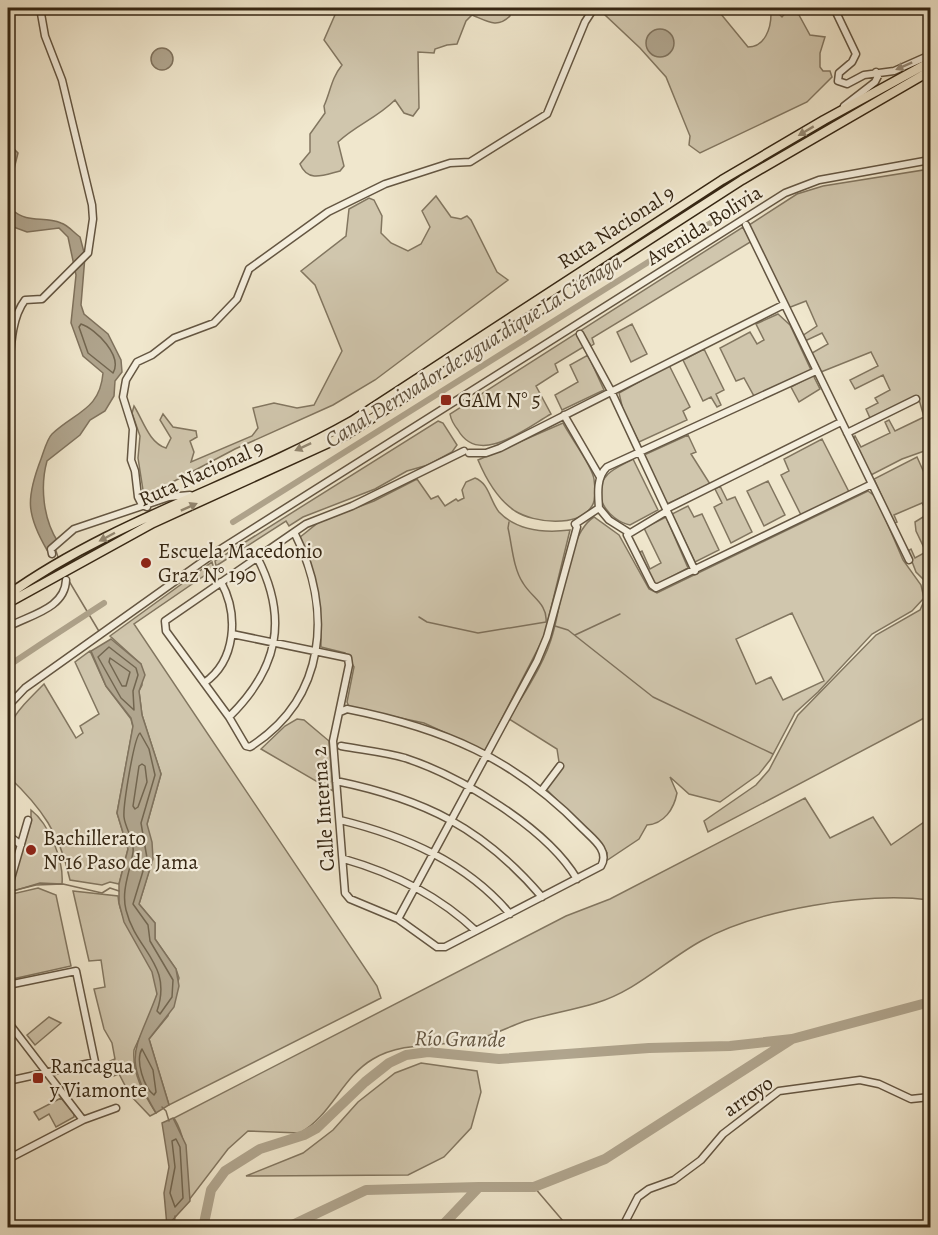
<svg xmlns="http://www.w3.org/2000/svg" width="938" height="1235" font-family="Alegreya,serif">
<rect width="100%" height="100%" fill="#f0e7cd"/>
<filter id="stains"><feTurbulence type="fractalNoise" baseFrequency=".00333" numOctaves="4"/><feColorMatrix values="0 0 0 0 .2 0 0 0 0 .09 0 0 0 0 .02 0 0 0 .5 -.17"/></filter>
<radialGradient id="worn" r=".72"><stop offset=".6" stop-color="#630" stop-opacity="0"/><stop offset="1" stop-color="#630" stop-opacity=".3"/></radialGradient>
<path fill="#d0c6ad" stroke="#827660" stroke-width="1.5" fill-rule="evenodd" d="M338,8H510V16C497,29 487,21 472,15L466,21L457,44L447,45L435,49L434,53L418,52L419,108L413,116L404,113L395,100C377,118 356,125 338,142L344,166L340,171C324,175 308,183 300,164L310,152V134L325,113L324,106C331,90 331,79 342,65L324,40Z
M602,8H716L748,47C765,47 771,28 771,14L776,11L782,17L788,10L799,15L810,35L825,37L820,53V67L823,71H830L832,77L807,102L700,153L689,145L690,136L666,77L640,48L604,14Z
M930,169V449L902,459L871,475L853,439L855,436L861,447L890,433L885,422L889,420L895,431L924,417L918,396L870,418L866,409L878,403L875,398L890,390L883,375L855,389L850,380L878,366L871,352L821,372L812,353L828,344L822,333L805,341L802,336L817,326L806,301L788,308L749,225L797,194L823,186Z
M436,196L451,217L461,219L467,216L471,220L497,272L508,280L375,380L333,405L235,449L148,495L143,490L138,458L140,436L132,413L134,406C143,420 149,443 166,448L171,438L160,420L163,414L173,427L196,431L197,437L190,441L194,452L191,462L252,436L258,428L253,408L274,403L297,408L314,405L342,351L315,285L301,271L346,236L349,209L369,198L374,200L382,216L381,233L391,243L408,251L421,244L430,227L422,211Z
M743,227L752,241L592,338L594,344L591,346L582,332L578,334L585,346L555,364L558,372L536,386L551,414C526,428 479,467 458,430C454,425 451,420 450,414Z
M778,314L790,325L811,370L783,386L754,396L744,378L736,381L720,348L750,332L757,344L764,340L756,324Z
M632,324L647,354L631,362L617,332Z
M704,349L724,390L716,394L721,405L717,407L711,397L703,401L683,360Z
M588,355L604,390L562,410L555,395L578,382L570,365Z
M669,365L690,407L683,411L687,420L639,442L623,410L619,393Z
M813,375L820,389L799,402L791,387Z
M438,421L443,423L457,445L452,452L428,465L407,471L375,489L303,517L289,526L286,521L216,566L215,561Z
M563,423C570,437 592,465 594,479C595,487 596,500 592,506C578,528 534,523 515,511C497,499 486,479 478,460Z
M688,435L696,452L691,454L710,484L667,504L644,455Z
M822,439L849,492L801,515L781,475L789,471L784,459Z
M917,457L930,486V586L916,572L908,551L911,549L915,558L926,552L916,531L915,522L928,514L922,503L894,515L897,522L894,523L874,479Z
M633,459L658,510L630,525C608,520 589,494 608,474C614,468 626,463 633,459Z
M475,478C489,483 490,501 499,512C517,531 545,533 570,530L544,637L485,751L424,723L349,707L347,702L354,667L345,653L321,647C321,603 312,579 299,538L319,522L374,501L417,479L431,499L438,496L445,506L456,499L458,501L464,498L462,490L466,482Z
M768,481L785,515L764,526L747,491Z
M720,486L727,500L735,497L752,532L731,543L714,507L722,503L715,489Z
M868,491L876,497L903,560L921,585L924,598L912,611L872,634L818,692L795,713L770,760L759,774L720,802L689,794L670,777L677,793C674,809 664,824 647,825L639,839L606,861L607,853L603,846L542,785L559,762L557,749L509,719C524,693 545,663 553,633C562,603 567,534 594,517L619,535L649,589L657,593ZM792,613L824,681L783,700L771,677L756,684L736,639Z
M688,506L694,517L702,514L719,550L695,562L672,514Z
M666,517L688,568L658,584L653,582L638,553L642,551L650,569L661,563L644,528Z
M212,562L214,569L134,624L377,986L381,998L169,1105L149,1039L168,1016L179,978L176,969L155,939V923L139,904L150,868L147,824L161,774L142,715L139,691L142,685L141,664L110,636Z
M929,590L930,619L925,624L930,630V715L708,832L704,821L756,785L769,770L798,715L876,635L920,610Z
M90,651L106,686L131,719L133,727L117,813L128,849L119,884L110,882L102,885L70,880C60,834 42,808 8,776C7,721 5,723 44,684L76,738L83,733L80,726L99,714L75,662Z
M297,719L304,720L329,741L333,791L261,749L285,726Z
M805,798L830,838L873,817L891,845L930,818V900C866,892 758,909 701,941C665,961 636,991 596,1003C573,1010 549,1014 525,1021C508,1027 492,1036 474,1040C440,1047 403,1041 373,1059C342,1077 331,1116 300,1133L248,1131L228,1149L189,1200C184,1172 190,1144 174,1118L566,916L610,899Z
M31,810C49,824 64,860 62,884L40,883L10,892L31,822Z
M38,888L56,895L71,966L8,980V914L12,894Z
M73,891L118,896C120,930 161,967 157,994C154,1013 141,1033 134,1050C132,1074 144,1094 156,1113L150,1116L130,1095L119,1074L108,1078L105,1070L111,1067L110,1061L115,1059L112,1043L104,1029L94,989L105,987L101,960L89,961Z
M49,1017L61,1023L35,1045L27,1035Z
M421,1063L477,1071L481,1092L471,1128L444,1157L408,1175L246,1176L303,1153L333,1130L358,1102L395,1073Z
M61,1098L74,1114V1117L56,1127L49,1114L39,1120L34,1112Z"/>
<path fill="#b0a58e" stroke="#7f725d" stroke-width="1.5" d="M646 43a14 14 0 1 1 28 0a14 14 0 1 1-28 0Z
M151 59a11 11 0 1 1 22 0a11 11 0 1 1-22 0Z
M8,143L18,153L9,189L11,209C29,225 43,215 61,223C68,225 74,233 80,237L85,256L81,305L84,314L108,334L121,360L122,372L115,381L114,396L105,411L90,420L80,435L47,461C40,486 43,519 58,542L47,550C26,514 26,498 41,459C44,451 47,439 52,434C75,412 100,410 103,373L83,356L71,323L76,275L68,237L59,228L27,232L8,225Z
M111,639L141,664L145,675L139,691L142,715L161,774L147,824L152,842L153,859L139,904L155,923V939L176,969L179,986L174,1007L149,1039L169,1105L156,1113C121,1054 136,1051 157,994L152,972L124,922L119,903V884L128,849L117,813L133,726L131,718L106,686L91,651Z
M173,1118L186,1145L190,1201L167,1226L164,1193L169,1167L162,1123Z"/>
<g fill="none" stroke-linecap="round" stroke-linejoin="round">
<path stroke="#726650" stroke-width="1.5" d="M81,324C96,329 123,356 113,373L88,353L79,327Z
M109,647L136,668L138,675L133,691L134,710L121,698L98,657Z
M110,658L130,672L126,686H122L109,662Z
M140,733L149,749L155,775L141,823L147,858L133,904L148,925L150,941L173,980L172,997L160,1014L157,1011C173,964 136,951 126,910C121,890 130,872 133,852C135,841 125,828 124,817C123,806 134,737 140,733Z
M142,764L145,766L147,782L138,807L135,809L133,806L139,766Z
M142,1049L153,1070L156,1092L154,1095C144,1088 135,1060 142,1049Z
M176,1139L180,1147L183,1198L175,1207L170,1193L175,1167L172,1141Z"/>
<path stroke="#7f725d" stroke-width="1.5" d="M55,548L58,557
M69,581L100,633
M419,617L427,622L478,633L546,622C548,604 531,597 523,583C513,568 512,545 508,528L509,522
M555,626L568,630L653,697L773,754
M575,635L620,614
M8,892L36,885L63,884L102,893L110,888L119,891
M162,1107L166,1111L169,1121
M534,1187L569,1228
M174,1228L175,1216"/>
<path stroke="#b0a58e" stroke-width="6" d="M233,522L733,209
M41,644L104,603
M8,666L41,644"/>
<path stroke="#b0a58e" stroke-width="10" d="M203,1228L211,1190L225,1171L260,1149L304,1135L317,1128L365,1082L389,1063L406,1055L428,1052L499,1059L649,1048L730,1046L792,1039
M286,1228L366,1190L479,1187
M440,1228L479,1187H534L605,1159L792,1039L930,1002"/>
<g stroke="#645642" stroke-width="9">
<path id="minor" d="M834,8L856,54L852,62L839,73L838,81L847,84L864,75L894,71L930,55
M844,106L875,82L878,76L876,72
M746,225L909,560
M580,334L611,391L695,571
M8,382C11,357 9,321 25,300L42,299L88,253L93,219L92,205L62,80L45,36L40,8
M564,415L600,477
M847,433L916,399
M469,453H486L500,448L783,305
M147,507L142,505L138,497L135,471L131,460L133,429L123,397L126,380L137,362L152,355L174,338L214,323L237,299L249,269L328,212L385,184L450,163L470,162L547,114L585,22L594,8
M666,509L841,422
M667,511L627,535L652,585L656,588L872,484
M628,532L609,520L599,508C598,495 596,477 607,467L816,371
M295,534C333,610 327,698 250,747L246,746L229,717L166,631L165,621L306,524L352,506L464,451
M52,554L51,549L74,529L169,497L190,495
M8,627C29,615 65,609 66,580
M232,634L348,658L349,665L333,741L345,893L350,899L398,919L437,947H445L601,866C610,851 593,839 583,829C514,758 443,728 347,709L340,712
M204,683C236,661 239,615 221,582
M8,706L25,688L216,552L785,193L819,180L930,160
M229,717C278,669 289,619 257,557
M341,746C362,750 384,752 405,758C460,776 547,828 577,879
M336,781C424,799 483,828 542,897
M542,790L560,766
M340,820C405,836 466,862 510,914
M8,835L21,845
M344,859C393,873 438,895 476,931
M8,889L28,820
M398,919L537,661L547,637L577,527L575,524L599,508
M8,985L76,971L95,1062L8,1081
M8,1022L83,1120
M8,1159L83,1120L116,1108
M622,1228L638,1197L649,1189L674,1180L701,1160L723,1134L779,1091L860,1080L879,1084L911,1099L930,1097"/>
</g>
<g stroke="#352613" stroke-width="11">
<path id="highway" d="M8,595C113,520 240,484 352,421L722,180L824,120L930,62
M8,603L153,523L346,435L742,180L930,71"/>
</g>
<use href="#minor" stroke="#f5efde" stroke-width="6"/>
<use href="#highway" stroke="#f0e7cd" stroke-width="8"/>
</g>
<defs><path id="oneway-solid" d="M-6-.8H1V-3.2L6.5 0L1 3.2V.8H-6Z" transform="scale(1.5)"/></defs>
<use fill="#958a78" href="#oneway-solid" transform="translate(904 66) rotate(156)"/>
<g fill="#928670">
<use href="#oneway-solid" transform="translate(806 131) rotate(149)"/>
<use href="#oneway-solid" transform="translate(303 447) rotate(155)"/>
<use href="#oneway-solid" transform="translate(189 507) rotate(-24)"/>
<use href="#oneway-solid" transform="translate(107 537) rotate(152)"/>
</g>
<g fill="#8f2418" stroke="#f5efde" stroke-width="2">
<rect x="440" y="394" width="12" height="12" rx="3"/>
<circle cx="146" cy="563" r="6"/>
<circle cx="31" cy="850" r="6"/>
<rect x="32" y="1072" width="12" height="12" rx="3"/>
</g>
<g text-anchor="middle" stroke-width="4.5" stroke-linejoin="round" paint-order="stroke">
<g font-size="21" fill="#352613" stroke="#f5efde">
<text transform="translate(704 225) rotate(-32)" y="7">Avenida Bolivia</text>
<text transform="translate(616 227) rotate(-33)" y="7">Ruta Nacional 9</text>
<text transform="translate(201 473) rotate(-24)" y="7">Ruta Nacional 9</text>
<text transform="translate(323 809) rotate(-94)" y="7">Calle Interna 2</text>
<text transform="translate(748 1096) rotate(-35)" y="7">arroyo</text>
</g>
<g font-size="21" fill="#352613" stroke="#f5efde" text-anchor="start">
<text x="458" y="407">GAM N° 5</text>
<text x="158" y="558">Escuela Macedonio<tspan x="158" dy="24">Graz N° 190</tspan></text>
<text x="43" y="845">Bachillerato<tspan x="43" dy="24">Nº16 Paso de Jama</tspan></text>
<text x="50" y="1073">Rancagua<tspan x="50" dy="24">y Viamonte</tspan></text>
</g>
<g font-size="22" font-style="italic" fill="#60523e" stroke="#f5efde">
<text transform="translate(473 350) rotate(-32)" y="8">Canal Derivador de agua dique La Ciénaga</text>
<text transform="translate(460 1038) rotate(1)" y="8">Río Grande</text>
</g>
</g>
<rect width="938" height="1235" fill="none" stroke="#f0e7cd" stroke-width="30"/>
<rect x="9" y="9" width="920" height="1217" fill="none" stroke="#352613" stroke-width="3"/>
<rect x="15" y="15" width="908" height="1205" fill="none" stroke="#352613" stroke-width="1.5"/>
<rect width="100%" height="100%" filter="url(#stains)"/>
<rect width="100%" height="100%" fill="url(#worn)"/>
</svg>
